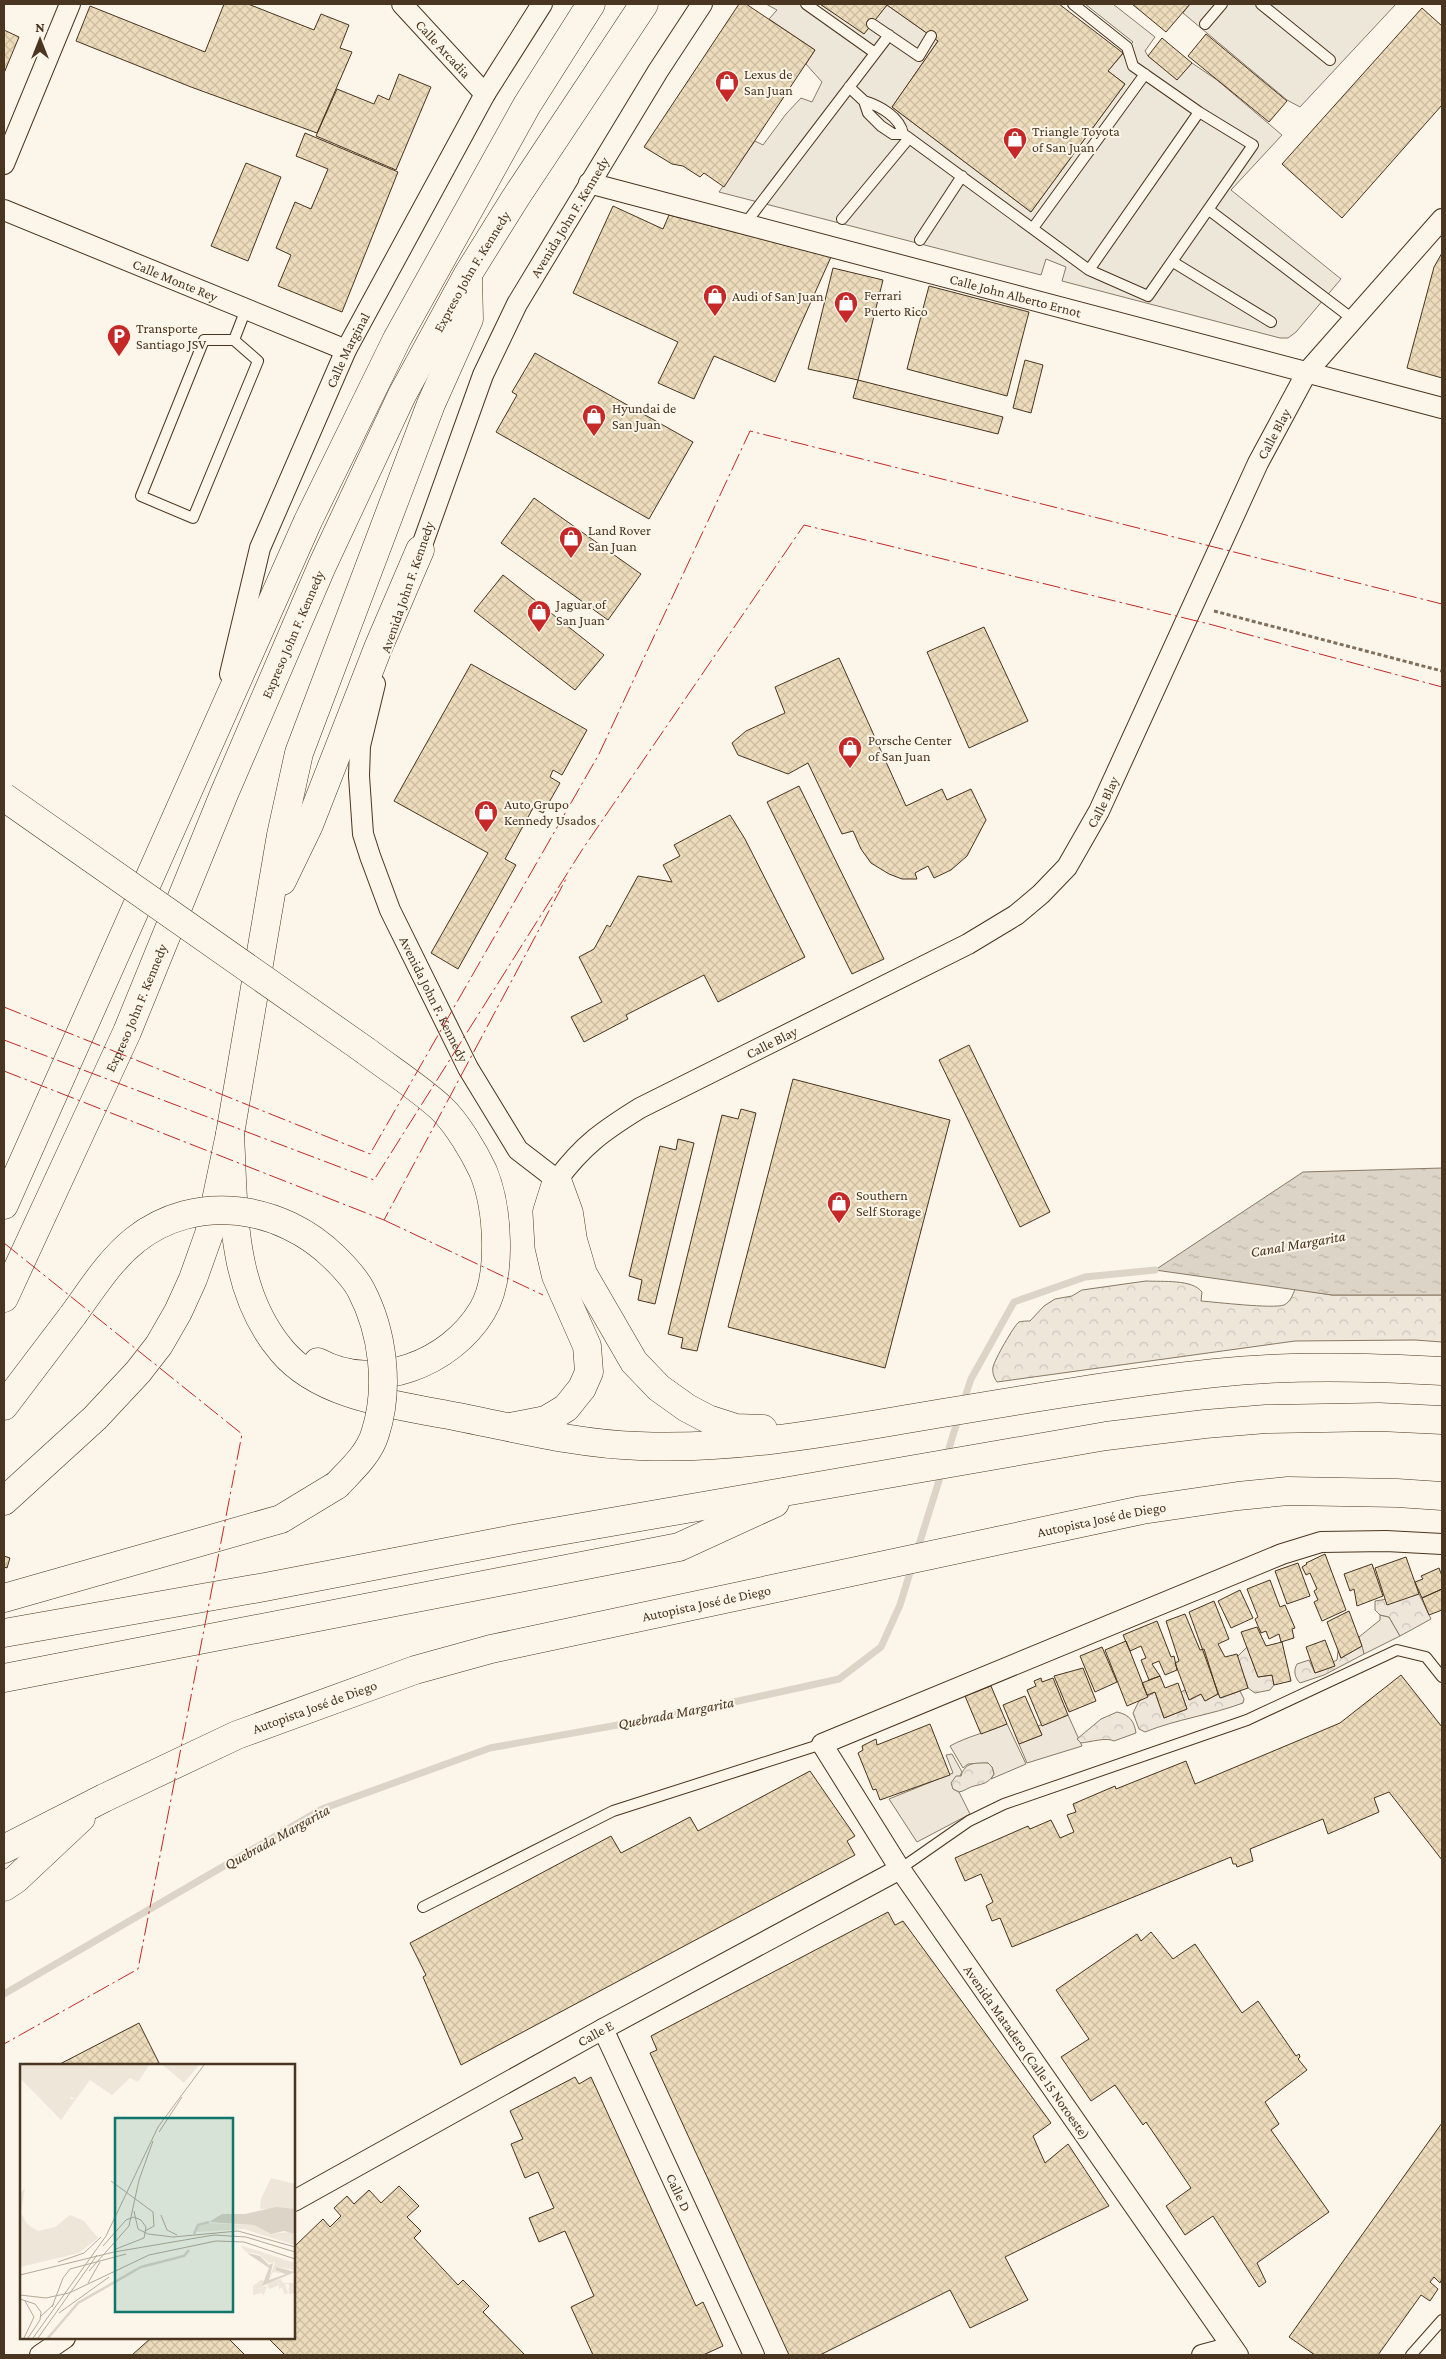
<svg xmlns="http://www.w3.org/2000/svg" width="1446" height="2359" font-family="'Crimson Pro',serif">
<defs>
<pattern id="forest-crowns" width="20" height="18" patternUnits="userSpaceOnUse" patternTransform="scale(1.25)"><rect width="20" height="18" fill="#ede6d9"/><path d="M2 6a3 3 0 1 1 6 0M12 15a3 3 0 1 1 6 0" fill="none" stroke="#cdc6ba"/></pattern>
<pattern id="water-ripples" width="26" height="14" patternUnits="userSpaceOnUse" patternTransform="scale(1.25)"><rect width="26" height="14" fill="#dcd4c6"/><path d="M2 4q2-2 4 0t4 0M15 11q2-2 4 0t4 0" fill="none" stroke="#beb7aa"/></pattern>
<pattern id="building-cross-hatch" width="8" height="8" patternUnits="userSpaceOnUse" patternTransform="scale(1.25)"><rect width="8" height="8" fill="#ecdcbc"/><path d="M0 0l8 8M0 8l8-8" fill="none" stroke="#ccbda1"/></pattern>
</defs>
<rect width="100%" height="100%" fill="#fbf6e9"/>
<path fill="#ede6d9" stroke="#887966" d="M1380,1615L1389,1617L1400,1636L1364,1654L1359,1637L1380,1620Z
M1068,1715L1082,1746L1027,1763L1019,1744L1042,1735L1038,1726Z
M1007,1724L1026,1764L991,1779L994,1774L992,1767L988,1763L968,1764L963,1768L950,1746C968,1736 988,1732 1007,1724Z
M952,1754L962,1772L953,1789L959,1792L970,1814L917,1842L889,1799L953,1773L946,1755Z"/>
<path fill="url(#forest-crowns)" stroke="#887966" d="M1146,1281C1163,1282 1192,1279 1202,1292L1201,1301C1215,1302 1273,1309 1284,1305C1290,1302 1293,1295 1295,1289L1332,1295H1442V1342L1415,1340L1295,1341L997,1382C994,1378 992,1372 993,1367C994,1361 1014,1325 1019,1322C1022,1321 1027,1321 1030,1321L1044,1306L1055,1299L1072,1296L1082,1290Z
M1419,1594L1431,1619L1400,1636L1389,1617L1380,1615L1375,1610V1601Z
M1362,1646L1364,1654L1324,1675L1300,1683C1295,1678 1293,1671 1297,1664L1309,1660L1315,1673L1334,1666L1333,1662L1337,1660L1338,1651L1341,1658Z
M1247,1647L1258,1677L1272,1675L1274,1685L1270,1690L1255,1693L1248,1688L1237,1657Z
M1185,1690L1190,1700L1201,1694L1205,1701L1218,1694L1221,1698L1240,1691L1244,1699L1243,1703C1211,1715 1177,1719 1145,1732L1139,1729L1133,1713L1139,1701L1155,1692L1164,1718L1187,1709L1181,1692Z
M1117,1712C1130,1715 1134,1721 1136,1733L1114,1741C1107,1737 1090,1742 1081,1743L1077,1739L1101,1719Z
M988,1763L992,1767L994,1774C989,1783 983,1784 974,1786C969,1787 965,1791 959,1792L953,1789L951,1783L956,1776H961C965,1762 975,1763 988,1763Z"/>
<path fill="#ede7d9" stroke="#887966" d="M766,4H820L864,33L887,5L938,41L892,107L1031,212L1125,84L1108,71L1133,42L1085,4H1113L1155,37L1145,51L1148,56L1177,79L1192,63L1217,80L1282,135L1231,190L1341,279L1296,332L1288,338H1280L1062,281L1066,267L1046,259L1041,275L719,192L755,141L763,145L786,114L801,98L812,102L822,82L806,64L815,50L769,19L777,10Z
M1190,4H1396L1300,107L1287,100L1183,13Z"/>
<path fill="url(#water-ripples)" stroke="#887966" d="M1442,1168V1295H1332L1155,1270L1303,1172Z"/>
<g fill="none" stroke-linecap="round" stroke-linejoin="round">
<path stroke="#dcd4c6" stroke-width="7" d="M963,1403L971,1379L1014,1302L1085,1277L1155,1270
M946,1458L959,1416
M917,1551L942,1471
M4,1994L322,1809L490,1748L684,1713L839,1679L881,1647L900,1605L912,1566"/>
</g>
<path fill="url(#building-cross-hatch)" stroke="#4a3520" d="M224,4H248L314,30L321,14L349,25L340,48L352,52L317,133L191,87L76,41L90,6L205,52Z
M739,4H746L815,50L724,187L704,173L700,177L683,166L672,164L644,147Z
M820,4H1059L1123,53L1108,71L1125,84L1031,212L892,107L938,41L887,5L864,34Z
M1132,4H1190L1166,32Z
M1422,8L1442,26V105L1342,218L1282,164Z
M4,30L19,37L4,73Z
M1206,34L1287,101L1269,122L1188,56Z
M1162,38L1192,63L1177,80L1148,56Z
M399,74L431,87L396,170L316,136L337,89L374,104L378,95L389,100Z
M305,133L398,172L342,312L278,286L291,255L276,248L295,202L311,209L328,169L296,156Z
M246,163L281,177L248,261L211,246Z
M613,206L663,229L669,215L831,257L775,382L714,356L694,399L658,383L678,342L573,293Z
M1442,253V378L1407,368L1434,267Z
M833,268L883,280L858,380L808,369Z
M929,286L1029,312L1007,396L907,369Z
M535,353L693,442L649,519L496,432L517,395L512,392Z
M1025,360L1043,365L1031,413L1013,408Z
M858,380L1003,417L998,434L853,398Z
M534,498L641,574L608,620L501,543Z
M503,575L604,655L575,690L474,611Z
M984,627L1028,721L969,748L927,652Z
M839,658L906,806L942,789L947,800L971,789L986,820L967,856L951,870L934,878L928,866L915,873L917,879H902L889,874L871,863L861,849L853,831L842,834L808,763L788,774L738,755L732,743L746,731L785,713L775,687Z
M471,664L587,730L562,775L553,770L550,777L560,783L543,813L533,808L505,859L516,865L458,969L431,953L488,853L394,801Z
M799,786L884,959L852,974L767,802Z
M730,815L745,839L805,957L718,1002L704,975L626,1015L628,1019L584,1042L571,1017L602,1002L579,957L594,949L607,925L610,927L638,876L672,882L663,865L680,856L674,845Z
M969,1045L1050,1212L1020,1227L939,1060Z
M793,1079L950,1120L885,1368L728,1327Z
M741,1109L756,1113L697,1351L681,1348L683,1338L668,1334L722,1115L738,1119Z
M678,1139L694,1143L655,1304L638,1300L642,1280L629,1276L660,1146L676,1150Z
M1325,1554L1346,1610L1322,1621L1314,1602L1318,1600L1314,1591L1317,1589L1310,1573L1306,1575L1302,1567L1307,1564L1306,1563Z
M4,1556L10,1558L7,1568L4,1567Z
M1406,1557L1419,1594L1387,1605L1375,1568Z
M1298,1563L1310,1596L1287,1604L1275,1571Z
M1372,1564L1383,1596L1357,1606L1354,1589L1350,1591L1344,1574Z
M1439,1568L1442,1576V1589L1422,1598L1415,1582L1423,1579L1421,1576Z
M1270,1580L1280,1607L1285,1605L1295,1628L1292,1629L1294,1638L1281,1642L1279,1634L1269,1639L1266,1631L1261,1633L1255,1619L1258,1617L1247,1589Z
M1442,1589V1610L1429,1615L1422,1598Z
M1240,1590L1253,1618L1231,1628L1218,1601Z
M1214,1601L1229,1639L1218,1644L1225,1657L1237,1654L1248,1688L1220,1698L1189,1612Z
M1349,1611L1362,1646L1341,1658L1327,1622Z
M1185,1614L1200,1650L1204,1649L1218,1694L1205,1701L1201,1694L1189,1700L1175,1663L1179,1661L1166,1621Z
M1157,1621L1171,1657L1174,1656L1177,1670L1165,1675L1159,1661L1152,1664L1160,1676L1149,1680L1141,1660L1146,1658L1141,1646L1130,1651L1123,1635Z
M1257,1627L1266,1646L1282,1642L1291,1681L1274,1685L1272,1675L1258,1677L1241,1632Z
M1325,1640L1335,1666L1315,1673L1306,1647Z
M1126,1641L1148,1697L1127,1706L1105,1650Z
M1102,1647L1117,1682L1095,1692L1080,1656Z
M1083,1668L1096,1701L1069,1712L1054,1676Z
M1401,1675L1442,1727V1860L1389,1792L1374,1798L1379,1812L1328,1834L1323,1819L1250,1849L1253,1861L1237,1867L1236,1864H1233L1231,1857L1012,1947L1000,1918L992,1921L986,1906L993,1902L981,1874L965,1881L955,1858L1028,1826L1030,1829L1051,1820L1060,1838L1074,1832L1067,1815L1076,1812L1073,1804L1115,1786L1116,1789L1186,1761L1195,1784L1340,1723Z
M1160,1676L1165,1688L1178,1683L1187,1709L1164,1718L1155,1692L1147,1695L1142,1683Z
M1041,1678L1042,1682L1053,1678L1068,1715L1042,1726L1027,1690L1036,1686L1034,1681Z
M991,1686L1007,1724L981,1734L965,1696Z
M1025,1696L1042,1735L1019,1744L1003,1705Z
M930,1724L950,1775L880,1800L876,1789L873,1790L858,1753L863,1750L862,1746L876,1739L877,1745Z
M810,1771L855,1836L847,1841L855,1855L461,2065L423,1977L426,1975L410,1943L611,1836L621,1853L690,1817L698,1831Z
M888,1912L895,1925L903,1921L1051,2123L1033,2136L1045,2163L1068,2144L1109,2206L1005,2257L1028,2300L970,2328L950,2290L820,2355H789L650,2053L657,2050L651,2036Z
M1151,1932L1173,1959L1195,1944L1242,2013L1258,2001L1296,2056L1299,2054L1300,2057L1298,2059L1307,2070L1265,2102L1279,2124L1271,2130L1329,2212L1257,2263L1266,2282L1259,2287L1213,2216L1185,2235L1166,2206L1191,2188L1146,2122L1143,2125L1115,2085L1091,2101L1061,2057L1089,2039L1056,1990L1137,1934L1141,1941Z
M139,2023L160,2065H58Z
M575,2077L579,2084L591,2077L696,2306L703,2302L723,2346L703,2355H593L571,2307L594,2296L565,2231L539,2242L529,2218L554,2208L538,2172L525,2178L511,2144L523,2139L510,2111Z
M1442,2123V2279L1440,2283L1434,2277L1430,2282L1438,2289L1430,2301L1421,2295L1378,2355H1315L1289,2337Z
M399,2186L419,2206L407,2217L421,2231L414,2238L458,2285L463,2280L489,2306L483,2312L525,2355H285L268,2338H294V2247L323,2219L330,2227L341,2216L334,2208L347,2196L354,2204L369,2190L381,2203Z
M151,2338H228L245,2355H132Z"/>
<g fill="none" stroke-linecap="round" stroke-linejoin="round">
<g stroke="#4a3520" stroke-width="12">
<path id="service" d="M806,4L875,53
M1261,4L1330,60
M872,24L919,56L931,36
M1205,24L1222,4
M849,87L864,101L868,113L881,126L893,134H903L909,138L1089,270L1199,112L1133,66L1127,47L1073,4
M864,101C880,106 900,117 903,134
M1209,210L1354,320
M842,219L909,138
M745,224L889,35
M1033,228L1145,74
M920,240L962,176
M1173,262L1271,322
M1089,270L1148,296L1253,145L1199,112
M234,340L258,361L193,518L141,496L204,340H234L246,309
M900,1869L969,1821L1004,1804L1247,1720L1397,1650L1426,1657L1442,1677
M423,1907L613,1811L822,1744
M1411,2355L1442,2320"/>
</g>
<g stroke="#4a3520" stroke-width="22">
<g id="minor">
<path id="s1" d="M402,4L485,94"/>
<path d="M4,164L70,4"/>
<path id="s2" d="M589,183L1442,408"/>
<path id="s3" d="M4,210L346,350"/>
<path id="s4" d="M416,562L483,375L517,304L658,71L702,4"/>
<path id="s5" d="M230,674L260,548L346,350L485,94L542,4"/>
<path id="s6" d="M375,684L360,746L359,776L363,834L370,856L390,910L468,1068L518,1150L557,1180C583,1145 603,1131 640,1108L968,944L1016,915L1041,894L1067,867L1099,811L1258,463L1307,372L1442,219"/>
<path id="s7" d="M603,2029L754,2355"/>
<path id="s8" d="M294,2201L603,2029L900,1869"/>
<path d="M40,2355L65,2338"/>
<path d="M1202,2355L1232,2347"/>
<path d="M1238,2355L900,1869L822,1744L1282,1554L1321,1542L1386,1541L1442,1544"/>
</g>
</g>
<g stroke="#4a3520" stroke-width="29">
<g id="motorway">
<path d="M282,881L309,825L378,648L420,550"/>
<path d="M230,1134C234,1208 230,1290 282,1351C319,1395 389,1404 443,1414C508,1426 573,1444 639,1446C730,1450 818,1434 907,1419C1009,1402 1112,1384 1215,1373C1291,1365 1367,1367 1442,1371"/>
<path d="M557,1180L569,1213L573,1240L583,1274L634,1362L659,1388L687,1408L708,1419L736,1428L763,1429"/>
<path d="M4,1205L308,521L397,339L527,105L591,4"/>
<path id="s9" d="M4,1298L127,1032L224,794L322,566L402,395L468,274L516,197L644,4"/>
<path d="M318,1362C375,1393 450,1364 482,1311C503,1277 498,1207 483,1171C474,1152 457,1123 441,1108C418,1087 391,1070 366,1051"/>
<path d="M4,1406L73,1315"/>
<path d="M515,1426L546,1420L566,1408L582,1388L589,1372L587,1346L556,1276L549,1246L547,1212L557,1180"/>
<path d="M4,1501L95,1418L138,1372L159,1345L178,1312L193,1279L209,1234L230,1134L281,835L299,753L431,404L469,319L468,276"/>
<path d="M4,1598L281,1519L337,1485"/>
<path d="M4,1633L265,1587L519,1538L1106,1436L1205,1424L1266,1419L1379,1417L1442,1420"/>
<path d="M4,1678L679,1547L775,1503"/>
<path id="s10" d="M4,1849L104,1798L237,1735L415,1670L491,1649L1142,1510L1238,1496L1288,1491L1397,1493L1442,1496"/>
<path d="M4,1887L16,1879L81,1818"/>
</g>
</g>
<path stroke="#7f6f5c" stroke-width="3" stroke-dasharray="4 2.5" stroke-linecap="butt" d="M1214,611L1442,671"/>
<use href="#service" stroke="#fbf6e9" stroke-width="10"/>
<use href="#minor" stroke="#fbf6e9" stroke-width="20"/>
<use href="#motorway" stroke="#fbf6e9" stroke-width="28"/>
<g stroke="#4a3520" stroke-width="29" stroke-linecap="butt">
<path id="motorway-bridge" d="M4,797L366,1051
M73,1315C92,1289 109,1261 135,1240C196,1192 282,1205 335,1258C344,1267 355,1278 361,1290C383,1332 390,1388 375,1434C369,1454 351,1470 337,1485"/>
</g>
<use href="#motorway-bridge" stroke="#fbf6e9" stroke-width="28"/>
<path stroke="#c62828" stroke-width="1" stroke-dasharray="18 4 2.5 4" stroke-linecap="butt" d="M4,1007L370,1154L599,754L750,431L1442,604
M4,1040L374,1180L582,850L804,525L1209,624L1442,687
M4,1071L384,1220L566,879
M384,1220L543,1295
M4,1243L242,1434L138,1969L4,2044"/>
</g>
<defs>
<g id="shop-pin" transform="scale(1.25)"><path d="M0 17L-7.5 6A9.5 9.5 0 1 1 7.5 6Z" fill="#c62828" stroke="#fbf6e9"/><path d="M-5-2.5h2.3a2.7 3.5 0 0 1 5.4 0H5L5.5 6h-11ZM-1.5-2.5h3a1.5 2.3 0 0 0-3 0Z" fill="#fff"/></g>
<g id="parking-pin" transform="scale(1.25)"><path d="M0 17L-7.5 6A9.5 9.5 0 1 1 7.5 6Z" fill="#c62828" stroke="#fbf6e9"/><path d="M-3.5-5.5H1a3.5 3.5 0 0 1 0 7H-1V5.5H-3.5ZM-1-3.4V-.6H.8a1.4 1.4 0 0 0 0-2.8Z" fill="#fff"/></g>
</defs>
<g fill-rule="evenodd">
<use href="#shop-pin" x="727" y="82"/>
<use href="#shop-pin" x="1015" y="139"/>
<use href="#shop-pin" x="715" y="296"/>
<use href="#shop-pin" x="846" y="303"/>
<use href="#parking-pin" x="119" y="336"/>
<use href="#shop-pin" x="594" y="416"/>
<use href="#shop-pin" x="571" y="538"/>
<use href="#shop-pin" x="539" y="612"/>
<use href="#shop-pin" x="850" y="748"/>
<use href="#shop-pin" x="486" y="812"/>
<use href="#shop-pin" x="839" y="1203"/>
</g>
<g text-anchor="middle" stroke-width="4" stroke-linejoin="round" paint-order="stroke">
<g font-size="14" fill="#4a3520" stroke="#fbf6e9">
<text dy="5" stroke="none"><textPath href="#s1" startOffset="61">Calle Arcadia</textPath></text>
<text dy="5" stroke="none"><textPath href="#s4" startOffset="379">Avenida John F. Kennedy</textPath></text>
<text dy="5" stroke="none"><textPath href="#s9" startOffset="1129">Expreso John F. Kennedy</textPath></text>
<text dy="5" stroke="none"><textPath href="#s3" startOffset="185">Calle Monte Rey</textPath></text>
<text dy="5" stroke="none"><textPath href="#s2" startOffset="441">Calle John Alberto Ernot</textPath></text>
<text dy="5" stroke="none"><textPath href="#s5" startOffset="346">Calle Marginal</textPath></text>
<text dy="5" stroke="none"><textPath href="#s6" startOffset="1638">Calle Blay</textPath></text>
<text transform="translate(407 587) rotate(-71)" y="5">Avenida John F. Kennedy</text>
<text dy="5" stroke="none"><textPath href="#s9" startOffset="724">Expreso John F. Kennedy</textPath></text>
<text dy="5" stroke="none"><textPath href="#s6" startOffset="1232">Calle Blay</textPath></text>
<text dy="5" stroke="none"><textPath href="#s6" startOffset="332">Avenida John F. Kennedy</textPath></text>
<text dy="5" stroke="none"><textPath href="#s9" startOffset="319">Expreso John F. Kennedy</textPath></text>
<text dy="5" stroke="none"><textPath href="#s6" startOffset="812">Calle Blay</textPath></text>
<text dy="5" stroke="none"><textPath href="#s10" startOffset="1152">Autopista José de Diego</textPath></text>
<text dy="5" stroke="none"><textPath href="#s10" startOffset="748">Autopista José de Diego</textPath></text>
<text dy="5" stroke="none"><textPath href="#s10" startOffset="342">Autopista José de Diego</textPath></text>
<text dy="5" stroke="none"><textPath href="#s8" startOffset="345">Calle E</textPath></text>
<text transform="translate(1027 2052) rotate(55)" y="5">Avenida Matadero (Calle 15 Noroeste)</text>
<text dy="5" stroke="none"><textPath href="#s7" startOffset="180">Calle D</textPath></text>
</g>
<g font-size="14" fill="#4a3520" stroke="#fbf6e9" text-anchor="start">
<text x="744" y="79">Lexus de<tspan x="744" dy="16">San Juan</tspan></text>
<text x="1032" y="136">Triangle Toyota<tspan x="1032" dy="16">of San Juan</tspan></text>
<text x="864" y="300">Ferrari<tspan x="864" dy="16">Puerto Rico</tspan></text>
<text x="732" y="301">Audi of San Juan</text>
<text x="136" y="333">Transporte<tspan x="136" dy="16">Santiago JSV</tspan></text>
<text x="612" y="413">Hyundai de<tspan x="612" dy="16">San Juan</tspan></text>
<text x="588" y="535">Land Rover<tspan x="588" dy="16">San Juan</tspan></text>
<text x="556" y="609">Jaguar of<tspan x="556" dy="16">San Juan</tspan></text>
<text x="868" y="745">Porsche Center<tspan x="868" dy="16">of San Juan</tspan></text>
<text x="504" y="809">Auto Grupo<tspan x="504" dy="16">Kennedy Usados</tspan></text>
<text x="856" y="1200">Southern<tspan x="856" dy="16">Self Storage</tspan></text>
</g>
<g font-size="15" font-style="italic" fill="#4a3520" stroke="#fbf6e9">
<text transform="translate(1298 1244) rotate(-10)" y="5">Canal Margarita</text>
<text transform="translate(676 1713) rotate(-11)" y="5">Quebrada Margarita</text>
<text transform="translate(277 1837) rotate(-29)" y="5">Quebrada Margarita</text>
</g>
</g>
<g transform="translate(20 2064)">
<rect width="275" height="275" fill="#fbf6e9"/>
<path d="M220,181L275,199V206L256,203L266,210L253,208L249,216L255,198L249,199L239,190L226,188Z" fill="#ede6d9"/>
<path d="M0,1H73L44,20L51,35H56L41,56L0,14ZM5,124L1,149L7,160L18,167L35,163L50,151L64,157L78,174L59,189L0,203V130ZM187,159L234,161L251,170L270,168L275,170V181L224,165L177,168L178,163ZM261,215L263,219H275V229L269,230V220H265L268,229L265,231L262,223L259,226V221L250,225L247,222L249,218ZM241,216L245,217L242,222L247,223L243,232L242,229L233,231V222Z" fill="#ede6d9"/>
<path d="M73,1H129L118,18L110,14L92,31L70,16L56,35L44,30V20ZM143,1H179L164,19ZM251,114L275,120V145H240L241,135Z" fill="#ede6d9"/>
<path d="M256,143L275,145V170L264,167L251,170L234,161L189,158L202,150H225ZM227,189L240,192L249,201L253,199L249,216L266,210L256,206V203L275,208L242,222L249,204Z" fill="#dcd4c6"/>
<path fill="none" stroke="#dcd4c6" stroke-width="2.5" d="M174,170L178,161L189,158M28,274L58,239L121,203L164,192L169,186"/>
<path fill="none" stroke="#b4a999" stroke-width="1" d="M139,68L162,33M91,117L133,148L134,162L125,167M114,147L118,165L128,170L153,173L218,167L275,183M141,151L147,166L157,171M83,182L106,156L114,153L121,156L126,163L124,174L96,185M38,198L64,189L81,173M69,207L109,162L119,116L133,77M0,211L94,188L194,171L226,173L275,188M68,219L80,198M0,231L26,234L49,229L129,191L196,177L224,178L275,195M0,235L15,240L21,248L20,256L8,274M32,243L43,214L50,205L106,190M39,249L89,213M20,253L34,240M4,274L14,253L5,237M13,274L86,172L138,63L184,1M18,274L77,191"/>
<path fill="#0f766e" fill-opacity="0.15" stroke="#0f766e" stroke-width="2.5" d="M95,54H213V248H95Z"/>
<rect width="275" height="275" fill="none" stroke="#4a3520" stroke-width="2.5"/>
</g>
<rect width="1446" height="2359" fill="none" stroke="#4a3520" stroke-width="10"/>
<g transform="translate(40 40)" stroke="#fbf6e9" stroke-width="4" paint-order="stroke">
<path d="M0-4L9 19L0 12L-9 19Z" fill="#4a3520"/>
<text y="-8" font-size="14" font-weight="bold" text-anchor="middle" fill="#4a3520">N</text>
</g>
</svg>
